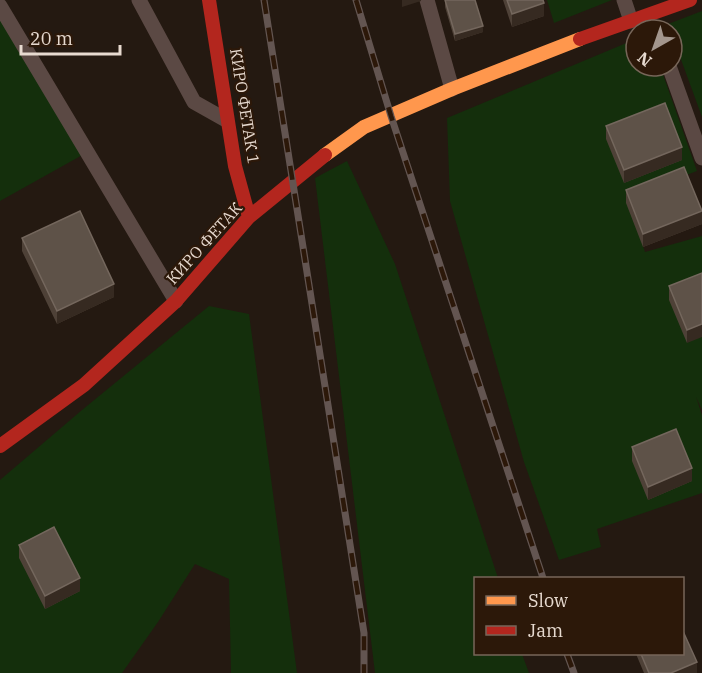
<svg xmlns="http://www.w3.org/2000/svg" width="702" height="673" font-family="'IBM Plex Serif',serif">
<rect width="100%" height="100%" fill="#241911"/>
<path fill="#142f0c" d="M547,0H612L554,23Z
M0,7L86,153L0,201Z
M702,11V117L668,24Z
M636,39V66H660L697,171L626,198L645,252L702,236V410L696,397L702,415V493L597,529L601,547L559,560L524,462L450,201L447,118Z
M347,161L395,264L498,578H476V654H522L529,673H375L315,178Z
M209,306L249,314L297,673H231L229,579L195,564L158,622L122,673H0V480L82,410Z"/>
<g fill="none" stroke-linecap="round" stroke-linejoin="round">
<path stroke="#5b4944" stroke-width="15" d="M139,0L194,102L226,120
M427,0L452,89
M624,0L631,21
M0,6L176,301
M669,66L702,158"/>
<path stroke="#ff974d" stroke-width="14" d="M325,155L364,127L452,89L580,39"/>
<path stroke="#b3261e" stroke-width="14" d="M209,0L235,166L249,217
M580,39L690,0
M0,446L84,385L176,301L249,217L325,155"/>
<g stroke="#635551" stroke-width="7">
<path id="rail" d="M264,0L364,633V673
M356,0L391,116L543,578
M567,654L574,673"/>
</g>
<use href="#rail" stroke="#2c1809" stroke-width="4.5" stroke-dasharray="14" stroke-linecap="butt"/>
</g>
<path fill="#4e4137" d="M445,0L483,32L455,41L445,7Z
M503,0H543L544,16L512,27Z
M606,126L682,160L624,183L606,139Z
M626,190L702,224L643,247L626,203Z
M22,238L114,297L57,324L22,251Z
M702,273L687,343L669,300V286Z
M632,447L692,481L648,500L632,461Z
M19,545L80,591L45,609L19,558Z
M636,654H682L697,673H644Z"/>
<path fill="#362a21" d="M402,0H421V1L402,7Z
M544,3V16L512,27V14Z
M483,26V32L455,41V34Z
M682,147V160L624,183V170Z
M702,211V224L643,247V234Z
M114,284V297L57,324V311Z
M702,324V337L687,343V330Z
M692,468V481L648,500V487Z
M80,578V591L45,609V596Z
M697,662V673H671Z"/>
<path fill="#5e5248" stroke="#74675d" stroke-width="1.5" d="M445,0H475L483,26L455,34Z
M507,0H543L544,3L512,14Z
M665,103L682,147L624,170L606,126Z
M684,167L702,211L643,234L626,190Z
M80,211L114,284L57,311L22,238Z
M702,273V324L687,330L669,286Z
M676,429L692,468L648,487L632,447Z
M54,527L80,578L45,596L19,545Z
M682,629L697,662L671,673H649L641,654H682Z"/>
<g text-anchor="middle" stroke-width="4.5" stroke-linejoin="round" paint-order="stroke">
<g font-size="16" fill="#e7dad0" stroke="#2c1809">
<text transform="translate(245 106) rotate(81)" y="6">КИРО ФЕТАК 1</text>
<text transform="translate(204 243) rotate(-48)" y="6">КИРО ФЕТАК</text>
</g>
</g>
<rect x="474" y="577" width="210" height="78" fill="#2c1809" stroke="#776659" stroke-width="1.5"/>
<rect x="486" y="596" width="30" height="9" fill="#ff974d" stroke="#776659" stroke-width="1.5"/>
<text x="528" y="607" font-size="18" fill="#e7dad0">Slow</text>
<rect x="486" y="626" width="30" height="9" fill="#b3261e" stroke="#776659" stroke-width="1.5"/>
<text x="528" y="637" font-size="18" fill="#e7dad0">Jam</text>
<g transform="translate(654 48) rotate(220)"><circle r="28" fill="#2c1809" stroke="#776659" stroke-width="1.5"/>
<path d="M0-4.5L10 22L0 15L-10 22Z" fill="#a3968d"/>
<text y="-9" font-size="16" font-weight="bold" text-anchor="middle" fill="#e7dad0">N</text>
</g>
<path d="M21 45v9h99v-9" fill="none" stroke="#e7dad0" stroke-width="3"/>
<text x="30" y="45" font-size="18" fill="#e7dad0" stroke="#2c1809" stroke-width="4.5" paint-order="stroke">20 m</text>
</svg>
